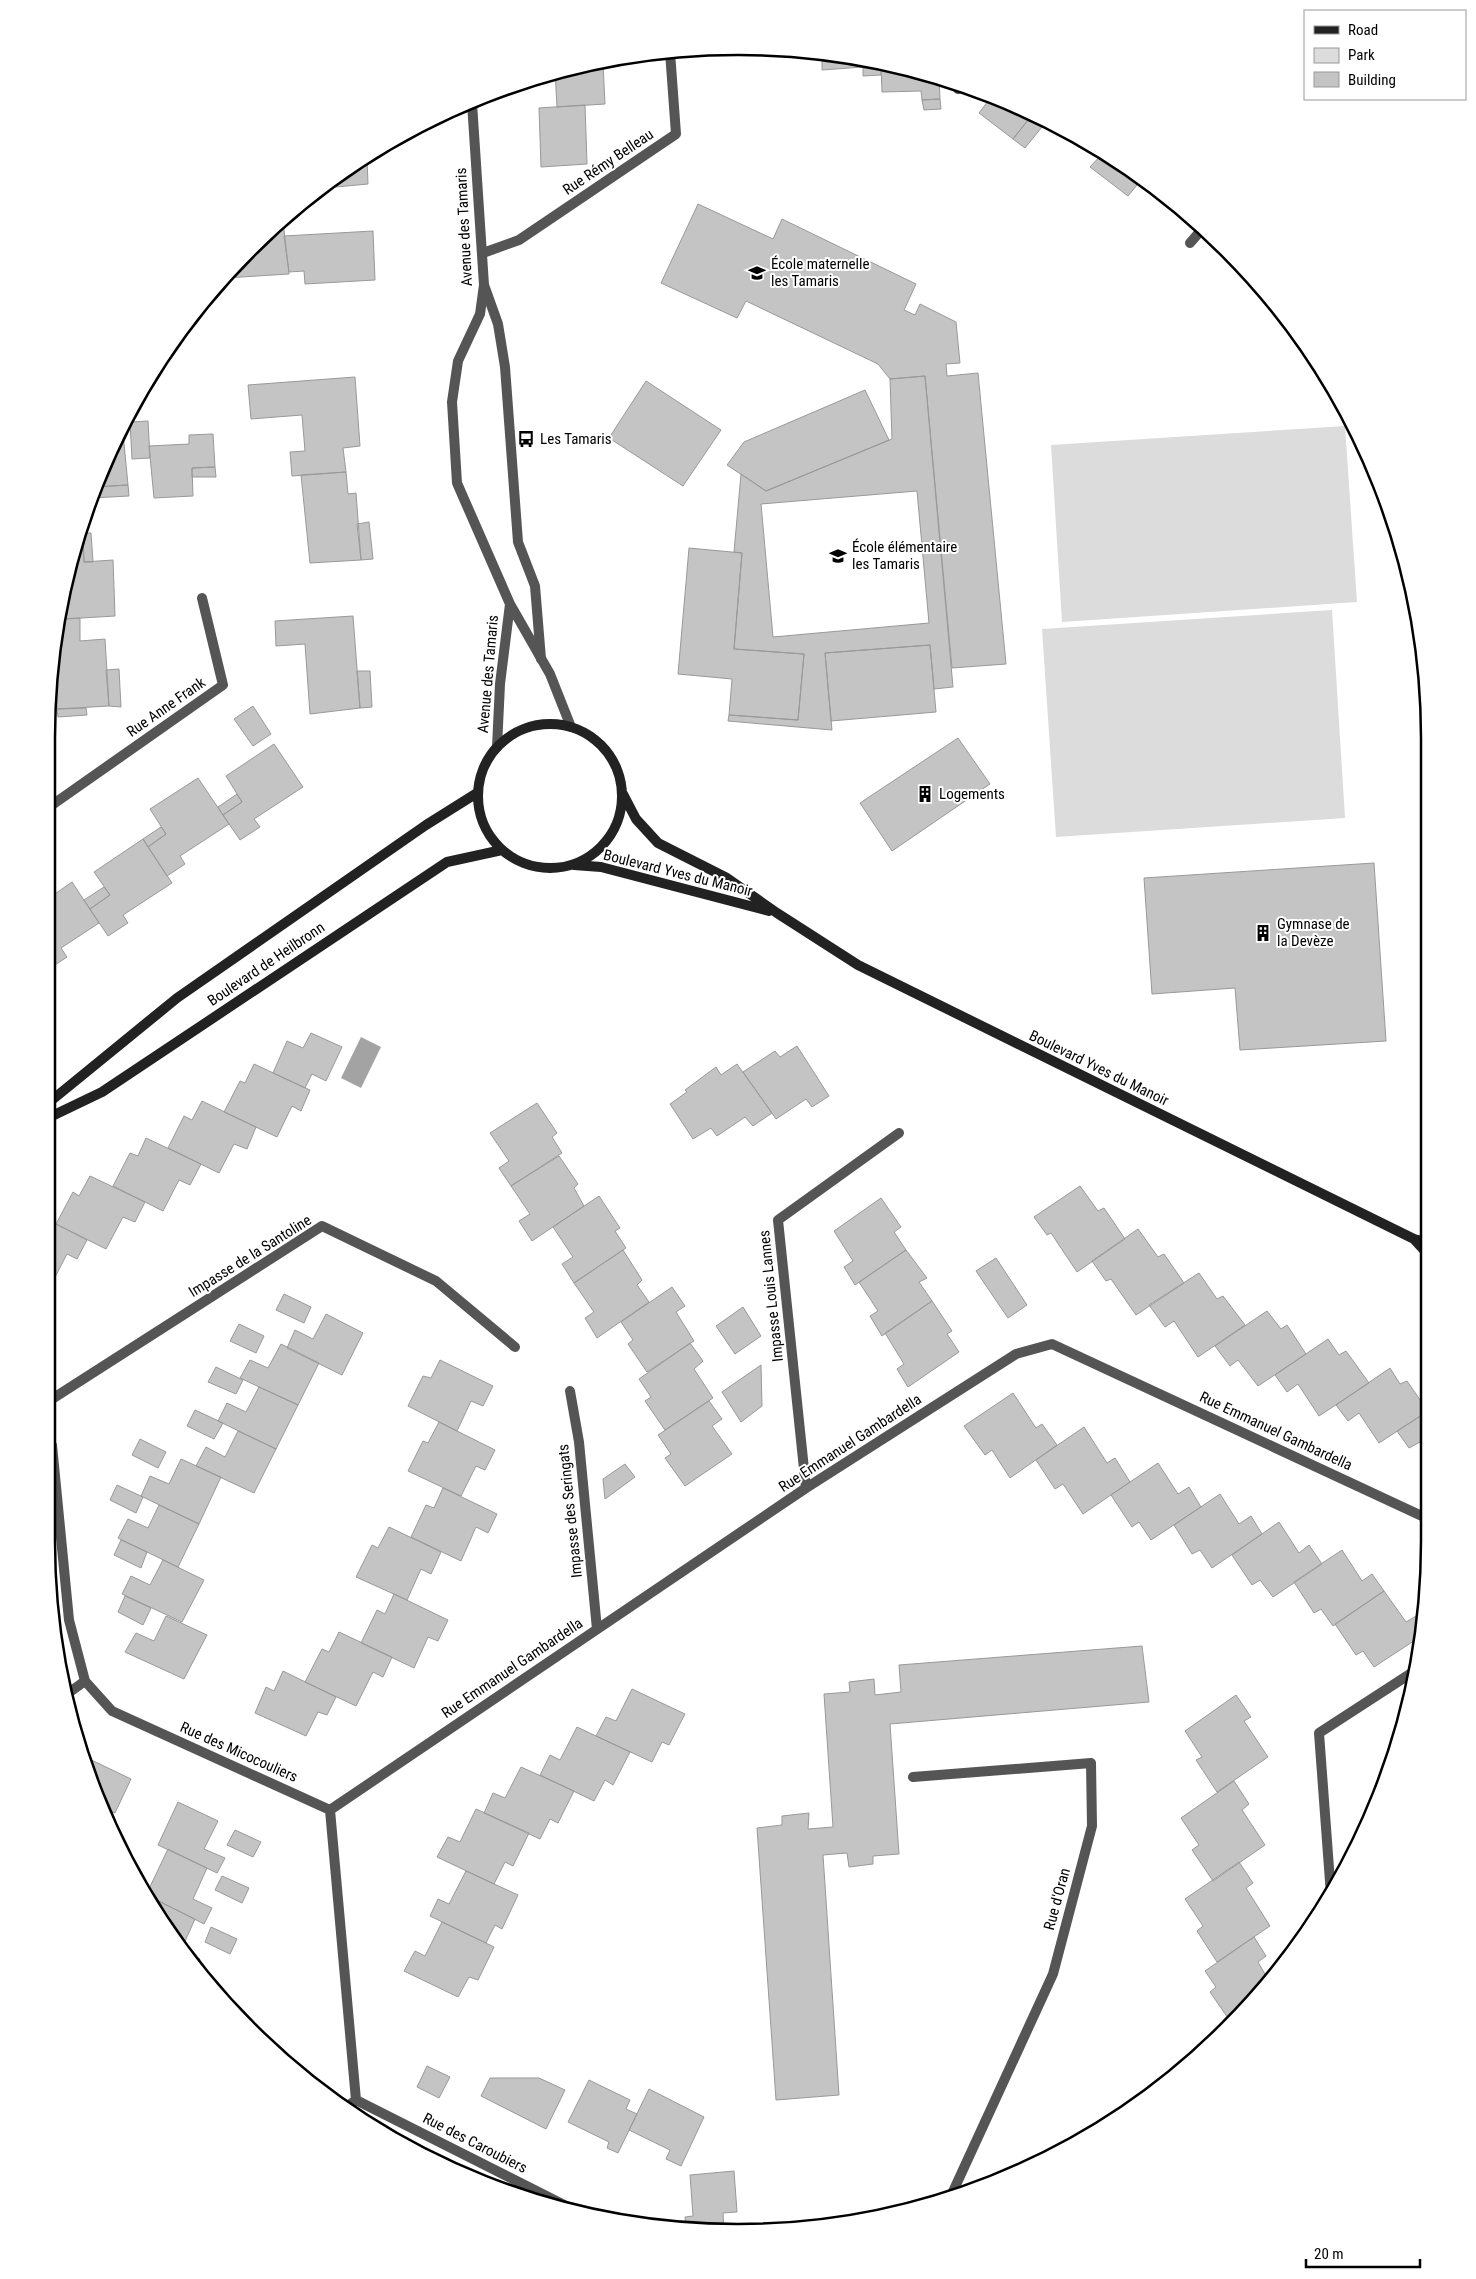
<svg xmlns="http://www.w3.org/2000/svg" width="1476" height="2279" font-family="'Roboto Condensed',sans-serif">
<rect width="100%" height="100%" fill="#fff"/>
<path fill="#dcdcdc" d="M1345,426L1357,602L1062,622L1051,445Z
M1332,610L1345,818L1056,837L1042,629Z"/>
<path fill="#a3a3a3" d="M361,1037L381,1047L361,1088L341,1078Z"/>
<path fill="#c4c4c4" stroke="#999" fill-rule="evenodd" d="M822,52L881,64V75L863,76V67L822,70Z
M603,63L605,104L557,107L555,71Z
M881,64L939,78L940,99L922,100L921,91L882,92Z
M991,97L1032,115L1013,139L979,113Z
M940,99L941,109L924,110L922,100Z
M585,105L587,164L541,167L539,108Z
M1032,115L1046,122L1025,148L1013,139Z
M1103,153L1141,180L1128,196L1090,167Z
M367,158L368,184L325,188L324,185Z
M698,204L773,239L782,219L916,284L904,310L915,315L920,304L956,322L960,363L946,364L947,376L978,373L1006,664L952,668L925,376L890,379L878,364L746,301L737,318L661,283Z
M283,221L289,274L226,278V275Z
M373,231L375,280L305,284L304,271L289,272L284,236Z
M925,376L953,687L934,689L930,645L825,653L832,730L728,721L729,715L798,720L804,654L734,649L742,553L734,552L741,474L766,491L892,439L890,379ZM917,491L929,623L773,637L761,504Z
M355,377L360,446L343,448L346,472L292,476L290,452L305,451L302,415L251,419L248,385Z
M646,381L721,430L683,486L609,438Z
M865,390L889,440L766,491L727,465L744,442Z
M148,421L150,458L132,459L130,422Z
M119,433H123L128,485L95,487L99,473Z
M213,434L215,467L192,468L193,496L154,498L149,446L189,444V435Z
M215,467L216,477H192V468Z
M346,472L348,494L356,493L361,560L310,563L301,475Z
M128,485L129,496L92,498L95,487Z
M369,522L373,559L361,560L357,524Z
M83,533H91L93,562H84Z
M82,535L84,562L113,560L115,616L65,619L64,603Z
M689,548L742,553L734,649L804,654L798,720L729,715L732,679L678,674Z
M353,616L360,708L310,714L305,644L276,646L275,621Z
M80,618V641L105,639L109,706L57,709L53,643L60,619Z
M930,645L936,712L831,721L825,653Z
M119,669L121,707L109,706L106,670Z
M357,671H370L372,707L360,708Z
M253,706L271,734L253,746L234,719Z
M86,708L87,715L58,717L57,709Z
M958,738L990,784L892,851L860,803Z
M274,744L303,787L254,819L260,827L240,840L223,815L242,802L226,776Z
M198,778L229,824L180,856L185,864L167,876L148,847L166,834L150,809Z
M237,794L242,802L223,815L218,807Z
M161,827L166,834L148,847L143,839Z
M143,839L172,883L123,915L128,923L108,936L90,909L110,895L94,872Z
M1374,863L1386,1041L1240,1050L1235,988L1152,994L1144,878Z
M72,882L99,923L61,948L67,957L52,967V896Z
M104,887L110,895L90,909L84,900Z
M311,1033L342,1047L326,1081L312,1074L305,1088L273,1073L287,1041L303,1048Z
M797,1046L829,1096L812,1107L806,1099L776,1119L743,1072L775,1051L780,1057Z
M254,1064L310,1090L301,1111L292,1106L277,1137L224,1112L240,1081L245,1083Z
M737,1064L772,1113L753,1126L745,1117L717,1136L711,1128L693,1139L670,1104L687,1092L685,1090L716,1067L721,1075Z
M202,1101L256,1127L247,1149L234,1144L219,1173L168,1148L184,1116L192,1120Z
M537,1103L557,1133L552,1137L562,1153L511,1186L499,1168L509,1161L490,1133Z
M146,1138L201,1164L190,1185L179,1180L163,1211L113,1186L130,1153L138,1156Z
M559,1156L578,1184L574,1188L584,1206L532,1241L519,1221L530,1214L511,1186Z
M90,1176L145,1202L135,1222L123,1217L106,1249L56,1224L73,1192L79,1196Z
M1080,1186L1098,1211L1104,1208L1125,1239L1077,1272L1051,1233L1047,1235L1034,1217Z
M599,1196L620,1228L615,1231L626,1248L574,1283L562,1264L573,1257L553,1227Z
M881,1198L901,1227L894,1232L906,1250L855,1285L844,1267L853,1261L834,1231Z
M52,1222L87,1240L77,1259L67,1254L52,1283Z
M1138,1229L1158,1257L1164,1254L1184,1283L1136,1315L1111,1279L1106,1281L1092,1261Z
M623,1250L642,1280L637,1285L649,1302L597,1338L585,1318L594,1312L574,1283Z
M906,1250L927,1278L919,1282L932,1301L882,1336L870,1316L878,1311L859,1282Z
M996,1258L1027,1305L1008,1318L976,1271Z
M1199,1273L1217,1299L1223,1296L1245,1325L1198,1357L1174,1321L1165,1327L1149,1305Z
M672,1287L685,1306L676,1312L694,1341L647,1372L628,1344L633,1340L621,1322Z
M284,1294L311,1307L304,1323L276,1310Z
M932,1301L952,1331L947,1334L959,1352L908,1387L897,1369L904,1364L885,1333Z
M743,1307L761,1336L735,1354L716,1326Z
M1267,1311L1281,1329L1287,1325L1306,1354L1258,1386L1238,1360L1230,1366L1215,1346Z
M326,1314L363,1333L342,1375L287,1348L295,1330L313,1339Z
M239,1324L264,1336L256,1353L230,1341Z
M1328,1339L1339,1355L1346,1351L1369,1383L1319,1416L1298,1384L1287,1392L1275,1375Z
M690,1343L703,1361L694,1369L713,1398L665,1430L645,1401L651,1397L639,1379Z
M281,1344L319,1363L298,1405L240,1378L250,1360L268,1368Z
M440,1360L493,1386L483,1406L471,1401L457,1431L408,1406L423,1376L431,1378Z
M761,1365L762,1406L741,1422L722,1392Z
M216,1367L243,1380L236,1394L208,1382Z
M1390,1368L1400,1384L1407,1381L1425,1407V1413L1379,1443L1359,1413L1348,1421L1336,1405Z
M259,1387L298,1405L276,1449L218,1421L227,1403L246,1412Z
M1013,1393L1036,1428L1042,1424L1057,1445L1010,1478L992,1450L985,1455L964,1426Z
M709,1401L722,1419L712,1426L732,1454L685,1486L665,1458L671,1454L658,1435Z
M195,1410L223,1423L214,1439L187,1426Z
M1425,1413V1449L1420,1442L1409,1448L1397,1431Z
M439,1422L495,1450L485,1470L476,1466L461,1496L408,1471L423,1441L428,1443Z
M1084,1427L1107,1463L1115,1458L1130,1482L1083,1514L1063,1484L1055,1489L1036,1460Z
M238,1431L276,1449L254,1493L196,1466L206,1447L225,1457Z
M140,1439L166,1452L158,1468L132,1455Z
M181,1459L221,1477L199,1524L141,1496L150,1476L169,1484Z
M1158,1463L1178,1494L1189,1487L1201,1507L1151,1540L1139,1522L1132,1527L1111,1495Z
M625,1464L635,1477L605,1499L603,1479Z
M117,1485L143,1497L136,1513L110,1500Z
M443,1488L497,1514L488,1533L476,1527L461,1561L411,1537L426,1505L434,1508Z
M1220,1494L1239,1524L1251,1516L1262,1534L1212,1568L1200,1550L1192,1554L1174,1525Z
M159,1505L199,1524L178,1567L118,1538L128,1519L148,1528Z
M1279,1522L1299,1553L1309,1545L1322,1564L1273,1597L1260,1580L1252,1585L1232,1555Z
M389,1527L441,1552L431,1574L421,1569L407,1600L356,1577L372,1545L378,1548Z
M121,1540L147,1552L141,1568L114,1555Z
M1342,1550L1362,1581L1372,1574L1384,1591L1333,1626L1321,1609L1314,1613L1294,1582Z
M163,1560L204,1580L182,1622L122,1594L131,1576L150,1585Z
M1384,1591L1406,1622L1416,1616L1424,1631L1423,1635L1374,1667L1363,1651L1356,1655L1335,1624Z
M394,1594L448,1620L438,1641L428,1637L414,1668L361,1643L377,1610L385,1614Z
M125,1596L151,1608L143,1625L118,1612Z
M166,1616L207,1635L184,1679L125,1652L136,1633L154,1641Z
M339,1632L392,1657L383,1677L373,1672L356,1706L305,1682L322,1649L329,1652Z
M1142,1646L1149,1702L890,1724L899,1854L873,1856V1864L849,1867L847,1853L823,1855L839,2095L776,2100L757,1828L782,1825V1816L809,1813L808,1829L833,1827L824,1694L850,1692L849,1682L874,1679L875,1695L901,1692L899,1665Z
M283,1671L336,1697L327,1715L318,1712L306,1736L255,1713L266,1687L274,1691Z
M632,1689L685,1714L669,1745L662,1742L652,1762L596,1736L606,1717L616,1721Z
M1236,1695L1251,1717L1244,1721L1268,1757L1217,1792L1196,1760L1202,1757L1185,1731Z
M577,1727L630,1752L613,1785L605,1780L594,1801L540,1775L550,1755L560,1760Z
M81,1755L131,1779L115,1813L108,1810L107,1812Z
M521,1767L574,1791L558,1823L550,1819L540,1839L484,1813L493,1793L505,1798Z
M1234,1781L1249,1804L1242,1810L1265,1845L1213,1881L1192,1850L1199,1845L1181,1818Z
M178,1802L218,1821L204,1849L225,1858L217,1873L158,1845Z
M476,1809L529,1833L513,1866L505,1862L494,1884L437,1857L448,1837L460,1842Z
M235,1830L261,1842L253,1857L227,1845Z
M168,1849L207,1868L193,1899L212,1908L204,1924L149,1896L147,1893Z
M1239,1862L1253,1883L1246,1888L1270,1926L1217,1962L1197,1931L1203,1926L1185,1899Z
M466,1871L518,1895L502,1929L495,1925L486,1943L430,1916L438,1899L449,1904Z
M222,1876L249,1888L242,1903L215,1890Z
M156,1900L195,1919L182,1948L163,1926L154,1906Z
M442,1922L494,1947L478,1980L469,1977L458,1997L404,1971L415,1951L425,1956Z
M211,1927L237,1939L230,1954L205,1942Z
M1254,1937L1266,1956L1258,1962L1269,1981L1258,1997L1230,2021L1210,1992L1216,1987L1205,1971Z
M185,1952L200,1959L197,1966Z
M427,2066L450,2077L439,2098L417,2087Z
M490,2078H539L565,2090L546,2129L481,2096Z
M589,2080L630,2100L626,2109L637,2114L618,2153L607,2148L609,2142L568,2122Z
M649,2089L704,2117L681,2166L666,2159L670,2150L629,2130Z
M734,2171L737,2212L723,2213L724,2231L686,2228L685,2217L693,2216L690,2175Z"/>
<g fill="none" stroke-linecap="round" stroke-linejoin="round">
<path stroke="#555" stroke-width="10" d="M484,285L498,324L505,367L518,542L535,586L541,659"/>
<path stroke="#555" stroke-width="10" d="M958,89L959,83
M472,103L484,285L480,314L458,361L452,402L457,483L510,604L550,674L571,727
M1190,243L1203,228
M483,253L519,240L676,134L670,52
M497,747L500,684L510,604
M52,805L223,685L202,598
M570,1391L579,1442L597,1629
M52,1399L322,1226L436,1281L515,1347
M52,1445L69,1620L85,1681L112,1711L330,1810L356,2100L345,2108
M806,1488L778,1220L899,1133
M67,1694L85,1681
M913,1777L1091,1763L1092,1826L1053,1974L950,2198
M330,1810L806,1488L1016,1354L1052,1344L1424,1517
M1331,1895L1319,1733L1413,1672
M356,2100L580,2213"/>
<path stroke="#222" stroke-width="10" d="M478 796a72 72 0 1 1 144 0a72 72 0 1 1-144 0Z
M623,794L636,819L658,843L727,878L777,913L858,965L1414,1239L1426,1242
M574,865L601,867L769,911
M52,1100L177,998L426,825L477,793
M52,1116L102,1092L447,862L502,850
M1414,1239L1426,1252"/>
</g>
<defs>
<g id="school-bare" transform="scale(1.35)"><path d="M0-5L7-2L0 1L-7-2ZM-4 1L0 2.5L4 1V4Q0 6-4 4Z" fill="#000" stroke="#fff" stroke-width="2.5" paint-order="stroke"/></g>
<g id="bus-bare" transform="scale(1.35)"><path d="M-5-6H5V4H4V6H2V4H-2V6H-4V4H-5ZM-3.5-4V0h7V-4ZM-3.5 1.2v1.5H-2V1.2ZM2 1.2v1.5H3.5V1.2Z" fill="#000" stroke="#fff" stroke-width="2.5" paint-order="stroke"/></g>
<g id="building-bare" transform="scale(1.35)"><path d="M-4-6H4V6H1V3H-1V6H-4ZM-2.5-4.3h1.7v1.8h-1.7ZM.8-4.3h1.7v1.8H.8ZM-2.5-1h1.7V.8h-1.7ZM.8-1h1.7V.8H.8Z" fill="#000" stroke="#fff" stroke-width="2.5" paint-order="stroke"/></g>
</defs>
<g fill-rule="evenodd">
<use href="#school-bare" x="757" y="273"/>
<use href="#bus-bare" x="526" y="439"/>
<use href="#school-bare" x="838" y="556"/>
<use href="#building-bare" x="925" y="794"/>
<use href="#building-bare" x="1263" y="933"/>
</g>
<g text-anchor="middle" stroke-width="4" stroke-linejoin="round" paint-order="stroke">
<g font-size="15" fill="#000" stroke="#fff">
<text transform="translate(608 162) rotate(-34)" y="5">Rue Rémy Belleau</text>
<text transform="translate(464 227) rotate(-93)" y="5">Avenue des Tamaris</text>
<text transform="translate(488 674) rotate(-85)" y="5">Avenue des Tamaris</text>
<text transform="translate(166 707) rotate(-35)" y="5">Rue Anne Frank</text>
<text transform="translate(678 873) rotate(14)" y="5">Boulevard Yves du Manoir</text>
<text transform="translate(266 964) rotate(-34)" y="5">Boulevard de Heilbronn</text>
<text transform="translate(1099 1068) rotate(26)" y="5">Boulevard Yves du Manoir</text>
<text transform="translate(250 1256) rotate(-32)" y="5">Impasse de la Santoline</text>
<text transform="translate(771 1296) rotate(-96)" y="5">Impasse Louis Lannes</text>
<text transform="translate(1276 1431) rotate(25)" y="5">Rue Emmanuel Gambardella</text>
<text transform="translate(850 1443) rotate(-33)" y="5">Rue Emmanuel Gambardella</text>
<text transform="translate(570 1511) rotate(-96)" y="5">Impasse des Seringats</text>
<text transform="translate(512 1668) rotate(-34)" y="5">Rue Emmanuel Gambardella</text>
<text transform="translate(239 1752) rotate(24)" y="5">Rue des Micocouliers</text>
<text transform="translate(1057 1899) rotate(-75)" y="5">Rue d'Oran</text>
<text transform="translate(475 2143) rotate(27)" y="5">Rue des Caroubiers</text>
</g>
<g font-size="15" fill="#000" stroke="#fff" text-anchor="start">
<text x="771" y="269">École maternelle<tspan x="771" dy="17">les Tamaris</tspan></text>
<text x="540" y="444">Les Tamaris</text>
<text x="852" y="552">École élémentaire<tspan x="852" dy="17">les Tamaris</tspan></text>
<text x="939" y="799">Logements</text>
<text x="1277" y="929">Gymnase de<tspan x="1277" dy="17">la Devèze</tspan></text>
</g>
</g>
<path d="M0 0H1476V2279H0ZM738 55H738A683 683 0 0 1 1421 738V1541A683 683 0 0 1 738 2224H738A683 683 0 0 1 55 1541V738A683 683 0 0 1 738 55Z" fill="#fff" fill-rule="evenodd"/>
<path fill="none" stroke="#000" stroke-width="2.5" d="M738 55H738A683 683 0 0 1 1421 738V1541A683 683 0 0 1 738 2224H738A683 683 0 0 1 55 1541V738A683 683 0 0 1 738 55Z"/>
<rect x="1304" y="10" width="162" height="90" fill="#ffffff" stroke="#999999"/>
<rect x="1314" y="26" width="25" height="8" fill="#222222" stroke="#999999"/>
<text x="1348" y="35" font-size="15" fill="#000000">Road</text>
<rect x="1314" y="48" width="25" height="15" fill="#dcdcdc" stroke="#999999"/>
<text x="1348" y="60" font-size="15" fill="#000000">Park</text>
<rect x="1314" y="72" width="25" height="15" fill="#c4c4c4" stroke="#999999"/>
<text x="1348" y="85" font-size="15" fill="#000000">Building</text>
<path d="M1306 2259v8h114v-8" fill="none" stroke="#000000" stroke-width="2.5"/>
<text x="1314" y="2259" font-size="15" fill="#000000" stroke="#ffffff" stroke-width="4" paint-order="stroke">20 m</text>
</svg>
